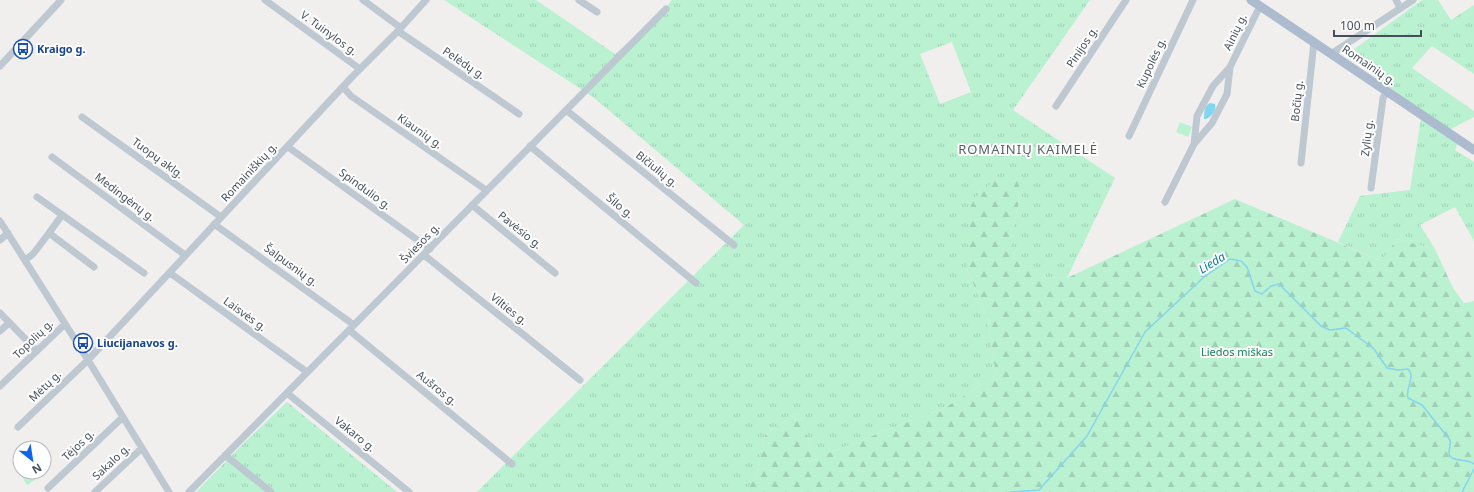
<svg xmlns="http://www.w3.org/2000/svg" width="1474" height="492" font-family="'Noto Sans',sans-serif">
<defs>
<pattern id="grass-tufts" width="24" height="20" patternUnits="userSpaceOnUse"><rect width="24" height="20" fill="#b9f1d1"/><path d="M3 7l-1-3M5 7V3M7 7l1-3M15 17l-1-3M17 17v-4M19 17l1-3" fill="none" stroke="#a0d0b6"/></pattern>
<pattern id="forest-firs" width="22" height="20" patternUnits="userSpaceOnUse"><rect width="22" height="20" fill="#b9f1d1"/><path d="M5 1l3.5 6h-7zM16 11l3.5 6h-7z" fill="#a0d0b6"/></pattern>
</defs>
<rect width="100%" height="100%" fill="#f1eeee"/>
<path fill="url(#grass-tufts)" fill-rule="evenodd" d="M444,0H536L615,54L666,8L672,0H1090L1013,110L1115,178L1067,278L1047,277L1018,262L1011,250V238L1021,192L967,269L987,316L996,376L946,407L816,458L798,412L765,435L756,477L745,492H477L744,225L593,97ZM952,42L971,92L940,104L920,54Z
M1422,0H1438L1451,20L1474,5V74L1432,46L1412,68L1474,111V117L1447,131L1459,140L1455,150L1474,162V241L1455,207L1420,225L1435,249L1397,239L1381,261L1338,242L1360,196L1410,190L1422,111L1346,55Z
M287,402L397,492H196L246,441Z"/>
<path fill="url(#forest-firs)" d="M1010,178L1017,180L1021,192L1011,238V250L1018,262L1047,277L1067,278L1235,199L1381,261L1397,239L1435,249L1453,288L1464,303L1474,301V492H745L756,477L765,435L798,412L816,458L946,407L996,376L987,316L967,269L970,208C973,199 988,184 997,180C1000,178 1006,178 1010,178Z"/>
<path fill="#b9f1d1" d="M1180,122L1192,127L1188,137L1176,132Z
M20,469V472H30L35,480L27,485L18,470Z"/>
<path fill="#84d5f0" d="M1210,103L1215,104C1217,111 1211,117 1206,119H1204C1204,113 1204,106 1210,103Z"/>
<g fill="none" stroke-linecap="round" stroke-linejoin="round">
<path stroke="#84d5f0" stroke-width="1.5" d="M1011,492L1039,490L1087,436L1145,332L1204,277L1230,259L1241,261L1247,267L1255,291L1262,294L1271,286L1279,284L1321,326L1330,330L1346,328L1374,349L1387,368L1398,370L1408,369C1416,377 1405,388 1408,398L1422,405L1450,440C1451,445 1449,449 1449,453C1450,463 1468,458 1474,464
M1462,492L1474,469"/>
<path stroke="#bdc8d1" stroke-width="7" d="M265,0L360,69
M363,0L401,28
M579,0L597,12
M1396,0L1400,8
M398,31L519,114
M1331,54L1413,0
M0,66L61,0
M343,87L351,96L486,190
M1056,106L1126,0
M566,110L734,245
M82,117L221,217
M1129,136L1193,0
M1194,144L1197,116L1213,86L1230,67
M530,146L696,283
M288,147L430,249
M52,157L185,255
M1301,163L1314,42
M1371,188L1383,98L1387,91
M37,197L144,273
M1165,202L1194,144L1212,123L1227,94L1230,67L1260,6
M472,205L555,273
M0,221L88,360L169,492
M214,224L354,325
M49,233L62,215
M0,240L8,233
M424,255L580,380
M25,260L33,254L49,233L94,267
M170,273L307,372
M0,313L37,351
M349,330L512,464
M0,331L9,323
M0,386L65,324
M287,393L409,492
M18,427L88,360L351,78L398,31L426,0
M225,455L271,492
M48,488L123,417
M95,492L142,448
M189,492L666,9"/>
<path stroke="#acbcce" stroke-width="9" d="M1251,0L1474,150"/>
</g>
<defs>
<g id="bus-ring" transform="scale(1)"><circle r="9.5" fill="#fff" stroke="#1a4fb4" stroke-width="1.5"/><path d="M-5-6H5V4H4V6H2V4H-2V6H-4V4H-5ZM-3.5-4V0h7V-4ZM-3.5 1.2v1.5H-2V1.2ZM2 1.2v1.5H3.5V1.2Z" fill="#1a4fb4"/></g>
</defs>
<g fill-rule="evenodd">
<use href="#bus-ring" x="23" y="49"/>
<use href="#bus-ring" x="83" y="343"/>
</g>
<g text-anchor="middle" stroke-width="4" stroke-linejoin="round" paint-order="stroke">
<g font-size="11" fill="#45505c" stroke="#fff">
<text transform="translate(1235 32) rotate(-64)" y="4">Ainių g.</text>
<text transform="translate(329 33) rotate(36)" y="4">V. Tuinylos g.</text>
<text transform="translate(1082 47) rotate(-56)" y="4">Pinijos g.</text>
<text transform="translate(464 63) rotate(34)" y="4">Pelėdų g.</text>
<text transform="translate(1151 63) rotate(-65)" y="4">Kupolės g.</text>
<text transform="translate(1369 65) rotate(34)" y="4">Romainių g.</text>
<text transform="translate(1297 101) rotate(-84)" y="4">Bočių g.</text>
<text transform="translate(420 131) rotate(35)" y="4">Kiaunių g.</text>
<text transform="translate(1367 138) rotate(-83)" y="4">Zylių g.</text>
<text transform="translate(158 158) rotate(36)" y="4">Tuopų aklg.</text>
<text transform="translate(657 169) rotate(39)" y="4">Bičiulių g.</text>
<text transform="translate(249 172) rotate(-47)" y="4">Romainiškių g.</text>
<text transform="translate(365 189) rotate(36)" y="4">Spindulio g.</text>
<text transform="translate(125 197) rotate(37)" y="4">Medingėnų g.</text>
<text transform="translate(620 206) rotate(39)" y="4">Šilo g.</text>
<text transform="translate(520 230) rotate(39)" y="4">Pavėsio g.</text>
<text transform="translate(420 243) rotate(-46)" y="4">Šviesos g.</text>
<text transform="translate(291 265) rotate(36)" y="4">Šalpusnių g.</text>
<text transform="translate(509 309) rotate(39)" y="4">Vilties g.</text>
<text transform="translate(245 314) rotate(36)" y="4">Laisvės g.</text>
<text transform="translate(33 339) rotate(-44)" y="4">Topolių g.</text>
<text transform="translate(45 386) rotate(-44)" y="4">Mėtų g.</text>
<text transform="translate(437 388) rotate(39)" y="4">Aušros g.</text>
<text transform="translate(355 434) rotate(39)" y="4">Vakaro g.</text>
<text transform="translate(78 445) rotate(-44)" y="4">Tėjos g.</text>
<text transform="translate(111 462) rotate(-43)" y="4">Sakalo g.</text>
</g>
<g font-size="11" font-weight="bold" fill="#164399" stroke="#fff" text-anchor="start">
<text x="37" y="53">Kraigo g.</text>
<text x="97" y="347">Liucijanavos g.</text>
</g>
<g font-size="11" fill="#12814f" stroke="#fff">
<text x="1237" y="356">Liedos miškas</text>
</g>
<g font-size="12" font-style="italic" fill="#067ea7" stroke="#fff">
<text transform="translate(1212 263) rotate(-32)" y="4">Lieda</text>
</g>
<g font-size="13" letter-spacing="1" fill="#5a5e63" stroke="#fff">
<text x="1028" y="154">ROMAINIŲ KAIMELĖ</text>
</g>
</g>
<g transform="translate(32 460) rotate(150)"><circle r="19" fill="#ffffff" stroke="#b5b9be"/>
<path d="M0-3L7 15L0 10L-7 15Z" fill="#1064e9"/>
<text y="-6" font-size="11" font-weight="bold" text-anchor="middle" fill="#45505c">N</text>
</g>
<path d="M1334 30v6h87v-6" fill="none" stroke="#45505c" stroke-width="2"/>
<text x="1340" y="30" font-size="12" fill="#45505c" stroke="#ffffff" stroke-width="3" paint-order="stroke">100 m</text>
</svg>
